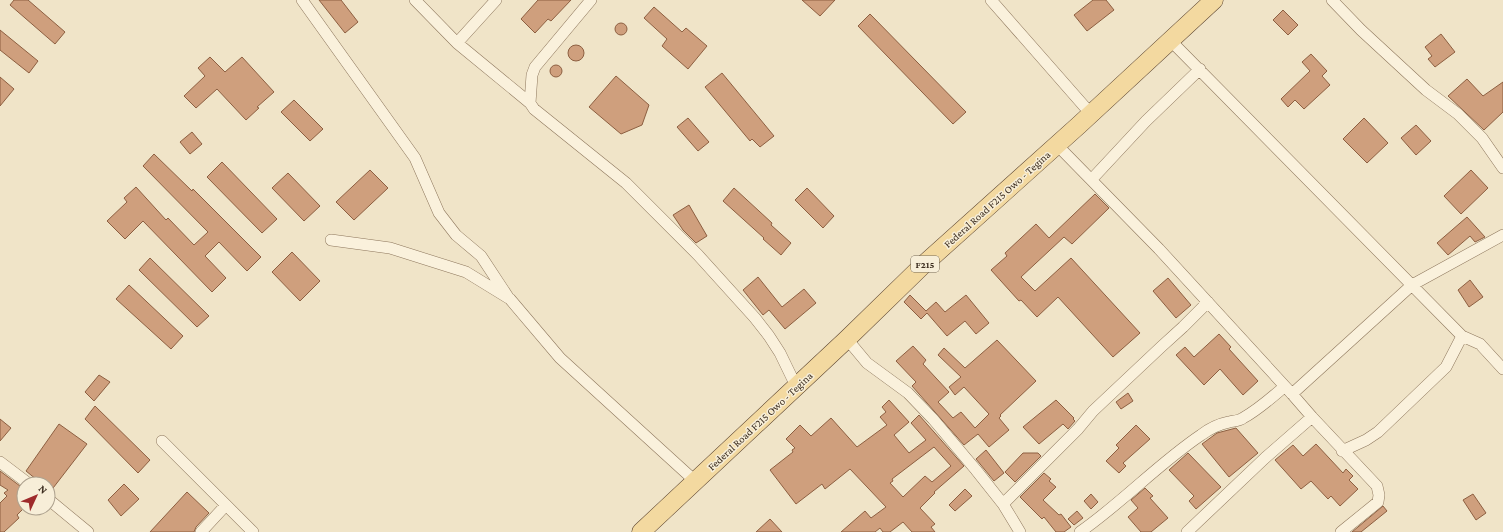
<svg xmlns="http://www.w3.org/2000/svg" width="1503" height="532" font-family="'Crimson Pro',serif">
<rect width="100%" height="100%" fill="#f0e4c8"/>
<path fill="#cf9f7d" stroke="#8d5f41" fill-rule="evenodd" d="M14,0H28L65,32L55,44L10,5Z
M319,0H341L358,22L345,33Z
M538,0H571L551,21L548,19L535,33L521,19Z
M802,0H835L820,16Z
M1093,0H1106L1114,10L1087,31L1074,15Z
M654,7L682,32L686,28L707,46L688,69L662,46L667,39L644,18Z
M1283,10L1298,25L1288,35L1273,20Z
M870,14L966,112L953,124L858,26Z
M615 29a6 6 0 1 1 12 0a6 6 0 1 1-12 0Z
M0,30L38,61L29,73L0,50Z
M1441,34L1455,52L1435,67L1428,59L1432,56L1425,47Z
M568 53a8 8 0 1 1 16 0a8 8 0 1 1-16 0Z
M1311,54L1327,71L1322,76L1330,85L1304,109L1295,100L1288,107L1281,99L1310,71L1302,62Z
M210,57L225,72L242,57L274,92L257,107L259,108L246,120L217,89L196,108L184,96L205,76L198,68Z
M550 71a6 6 0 1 1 12 0a6 6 0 1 1-12 0Z
M722,73L774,136L760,147L752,139L750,141L705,87Z
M616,76L649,105L642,125L621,134L589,107Z
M0,77L14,89L0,106Z
M1467,79L1483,96L1503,82V112L1484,130L1448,96Z
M294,100L323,129L310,141L281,112Z
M688,118L709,142L698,151L677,127Z
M1364,118L1388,143L1367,163L1343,139Z
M1416,125L1431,141L1416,155L1401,138Z
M192,132L202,144L190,154L180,142Z
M154,154L192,191L193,189L261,257L247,271L219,242L205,256L226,278L212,292L143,221L125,239L107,221L127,202L124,198L136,187L166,220L168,218L194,245L208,232L143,166Z
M222,162L277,219L262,233L207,177Z
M370,170L388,188L354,220L336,202Z
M1471,170L1488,188L1461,214L1444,196Z
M288,173L320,206L304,221L272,188Z
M734,188L772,223L771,225L791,243L781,255L763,239L764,238L723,201Z
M807,188L834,216L823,228L795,200Z
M1095,194L1109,208L1072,244L1064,237L1021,277L1035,291L1071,258L1140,333L1113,357L1058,297L1037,317L1021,300L1019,301L991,270L1007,256L1005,253L1036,224L1049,238Z
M689,205L707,236L696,243L683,230L673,215Z
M1467,217L1485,237L1475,242L1470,236L1448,255L1437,243Z
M292,252L320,281L300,301L272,272Z
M150,258L209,316L197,327L139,270Z
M758,277L782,307L804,289L816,303L785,329L769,310L763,315L743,290Z
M1168,278L1191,305L1176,318L1153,291Z
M1470,280L1483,297L1469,307L1458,290Z
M129,285L183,336L171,349L116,299Z
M910,295L926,311L936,302L945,312L966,295L989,323L976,334L965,321L947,336L927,313L921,319L904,302Z
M1219,334L1231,347L1229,349L1258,381L1243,395L1220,369L1204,385L1176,355L1185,347L1194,357Z
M997,340L1036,381L1000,415L1001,416L999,418L1009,430L989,447L978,434L964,445L912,386L916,382L896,361L913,346L926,360L923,364L949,392L938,402L953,418L961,412L975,428L989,414L964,387L955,395L949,387L961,377L938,355L944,348L965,368Z
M99,375L110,382L94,401L85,392Z
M1128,393L1133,401L1121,409L1116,402Z
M889,400L909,422L894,435L909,453L926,440L911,423L919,415L964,466L934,492L935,493L920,508L935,524L931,527L935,532H912L903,522L890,532H883L880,528L875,532H841L865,511L871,518L886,507L850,469L825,489L822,484L796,504L770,470L793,452L792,450L795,448L786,439L800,425L811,436L831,418L857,447L887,425L880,417L886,412L882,407ZM934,447L951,466L932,482L925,476L903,497L890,483L893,481L892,479Z
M1056,400L1074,418L1073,419L1075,421L1068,429L1063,424L1039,444L1023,427Z
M95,406L150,460L138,473L85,419Z
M0,419L11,428L0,441Z
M59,424L87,444L50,492H48V484H42L26,471Z
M1136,425L1150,439L1123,463L1126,466L1119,473L1106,461L1119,448L1116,445Z
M1236,428L1258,453L1229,477L1202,444L1217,433Z
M1316,444L1343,473L1346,469L1353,476L1349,480L1358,489L1340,506L1331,496L1328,499L1311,481L1301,489L1275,460L1293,445L1303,456Z
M986,450L1004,473L994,481L976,459Z
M1023,453H1038L1041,456L1015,482L1005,472Z
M1188,453L1221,487L1196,509L1189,501L1194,496L1169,470Z
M0,471L24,489V508L17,515L19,518L4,532H0V503L7,496L4,493L8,490L0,485Z
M1044,473L1051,479L1049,481L1056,487L1043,500L1059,515L1061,514L1071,527L1064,532H1056L1044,517L1042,519L1020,497Z
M124,484L139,499L121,516L108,500Z
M1145,488L1153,496L1150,498L1168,518L1151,532H1141L1128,517L1138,508L1131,500Z
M965,489L972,496L955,511L949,505Z
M187,492L209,513L196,527L194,532H150Z
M1091,494L1098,502L1091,509L1084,501Z
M1473,494L1486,513L1476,520L1463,500Z
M1383,506L1387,511L1361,532H1352Z
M1077,511L1083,518L1074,525L1068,519Z
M770,519L782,532H756Z"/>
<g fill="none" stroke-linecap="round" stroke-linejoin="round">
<g stroke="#8d765c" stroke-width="12">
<path id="street" d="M302,0L415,158L439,213L456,235L481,256L508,297
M415,0L457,43L530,103
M591,0L535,67L532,75L530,103L534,109L626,183L698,255L755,318L769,336L780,353L796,386
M991,0L1091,114
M1332,0L1361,30L1426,90L1458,114L1482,138L1503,168
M1170,40L1462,336L1480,344L1503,369
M457,43L496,0
M1057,145L1159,249L1292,394L1312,417L1377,486L1379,495L1378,502L1341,532
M1092,179L1146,121L1200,69
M331,240L390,248L466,272L510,299L560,358L695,481
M847,339L867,363L908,393L933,419L976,470L1003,504L1020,532
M1292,394L1412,285L1503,235
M162,441L253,532
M1342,451L1366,440L1378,432L1446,367L1462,336
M0,462L29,484
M48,499L88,532
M1003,504L1078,429L1093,411L1161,347L1183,327L1208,302
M201,532L226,505
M1080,532C1123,502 1158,464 1201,435C1209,429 1219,424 1229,422C1233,421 1239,421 1243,418C1258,410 1271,398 1284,387
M1187,532L1265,458L1312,417"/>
</g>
<g stroke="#5b4430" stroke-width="19">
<path id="primary" d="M641,532L847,339L922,266L1079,125L1214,0"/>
</g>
<use href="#street" stroke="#faf1dc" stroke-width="11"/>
<use href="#primary" stroke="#f3d9a0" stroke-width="18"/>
</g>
<g text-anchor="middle" stroke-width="3" stroke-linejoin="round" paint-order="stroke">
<rect fill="#f7eed8" stroke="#756857" stroke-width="1" x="911" y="256" width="28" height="16" rx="3"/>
<g font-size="10" font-weight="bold" fill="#3d2e20">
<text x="925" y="268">F215</text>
</g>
<g font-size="11" fill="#3d2e20" stroke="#f7eed8">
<text transform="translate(997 199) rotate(-42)" y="4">Federal Road F215 Owo - Tegina</text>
<text transform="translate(760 421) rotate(-43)" y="4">Federal Road F215 Owo - Tegina</text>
</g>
</g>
<g transform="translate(36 496) rotate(46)"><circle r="19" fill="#f7eed8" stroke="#ada18e"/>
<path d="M0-3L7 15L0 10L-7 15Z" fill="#9e2a2b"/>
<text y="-6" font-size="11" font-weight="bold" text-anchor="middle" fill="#3d2e20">N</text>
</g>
</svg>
